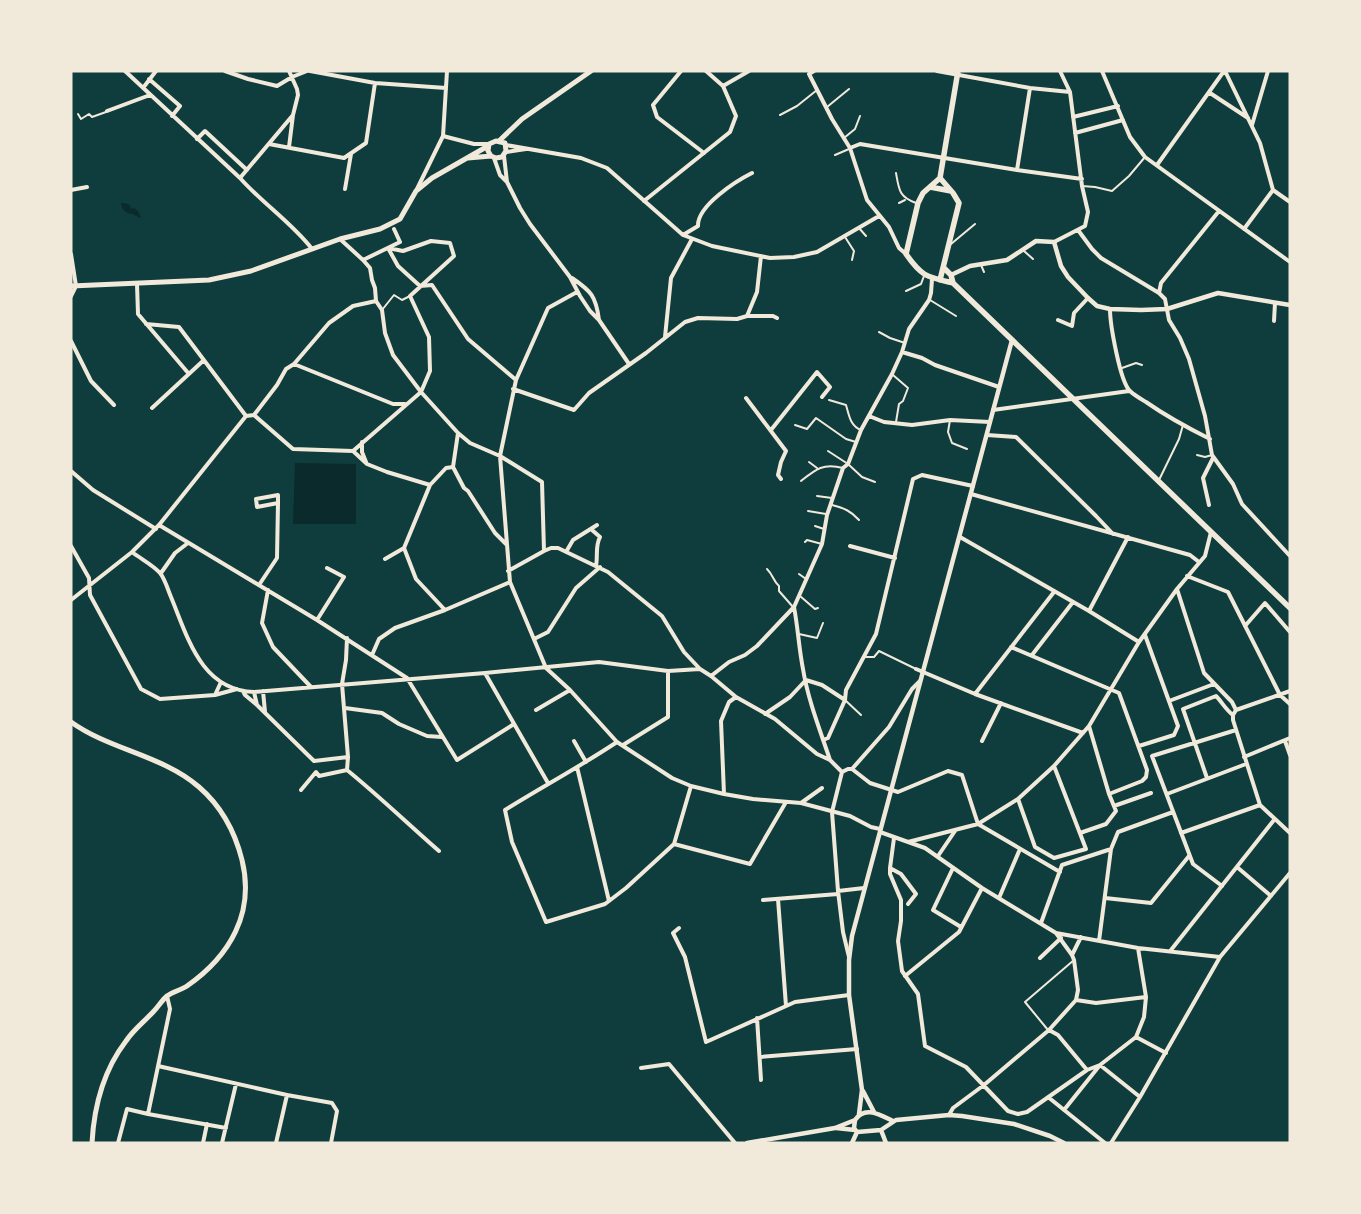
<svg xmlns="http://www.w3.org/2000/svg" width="1361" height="1214" font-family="'Fira Sans',sans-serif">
<rect width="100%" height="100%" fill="#0f3d3e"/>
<path fill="#0a2a2b" d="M121,203H125L130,205L131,209L134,208L138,211L141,217L139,218C133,211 123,217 121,203Z
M295,463L356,464V524H293Z"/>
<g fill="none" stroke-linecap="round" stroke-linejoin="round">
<path stroke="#f1e9da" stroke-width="2" d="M827,107L849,89
M78,114L81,119L89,114L92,117L106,112
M780,115L797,106L817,90
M844,138L855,129L860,116
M835,155L849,149
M896,173C899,190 899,197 916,203
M1082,186L1095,187L1112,191L1129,176L1145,157
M899,203L905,200
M859,228L866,236
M845,237L854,251L852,260
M951,244L975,224
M1024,251L1033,259
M981,265L984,272
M906,291L921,284L924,276
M930,300L956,316
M382,310L394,295L402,300L410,296
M879,332L890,338L905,343
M1122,368L1136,363L1142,365
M893,375L908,388L903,401L899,404L896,422
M829,400L846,405C849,415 850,426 861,430
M950,420L948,432L952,443L967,449
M795,425L807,429L816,418L846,439L856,442
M828,451L848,464L862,477L875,482
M1197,455L1205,457L1212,455
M809,462L817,468
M1159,480L1179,439L1183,425
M801,481C816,469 823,463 843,468
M817,496L832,498
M832,505C844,508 851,511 859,520
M808,511L826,514
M815,526L824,529
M805,542L807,540L822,544
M767,569C774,576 773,581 779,586V591L793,607
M799,574L806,579
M800,596L815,609L818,608
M799,634L817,638L823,623
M865,657H874L879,651L916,669
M845,700L861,715
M1048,1030L1025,1002L1074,960"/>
<path stroke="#f1e9da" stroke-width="4" d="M125,71L240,178C262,203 292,223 312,249
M225,71L248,79L277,86L292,77L307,71
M310,71L375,83L446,88
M681,71L653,105L657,117L704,153
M814,71L809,74L832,119L850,148L867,200L889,227L899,248L906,254
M937,71L1030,88L1070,92
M1102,71L1130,137L1145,157L1290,262
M1225,71L1260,143L1273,190L1290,202
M149,79L180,106L172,116
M723,86L749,71
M143,88L156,71
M1210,93L1248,118
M107,111L150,95
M1073,117L1118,106
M1252,125L1268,71
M1075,133L1123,120
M443,136L474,144H489
M197,139L205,131L247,170
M269,144L344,158L366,143L375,83
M506,145L581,158L607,168L683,235L712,246L770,258L794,257L817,252L879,216
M289,147L293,115
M850,148L860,144L1017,170L1082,179
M506,152L526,149
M504,156L507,182L520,208L530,224L570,277L580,296L590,311L599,320L629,364
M494,158L500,175L507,182
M1157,165L1224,71
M1017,170L1030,88
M240,178L293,115L298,95L297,89L289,71
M345,189L351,154
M417,189L443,136L447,71
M71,190L87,187
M644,201L730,132L736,116L723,86L706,71
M1244,229L1273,190
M1078,230L1092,249L1101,258L1159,293L1165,299L1169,320L1180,338L1189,359L1205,416L1212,455L1233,484L1242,504L1290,556
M683,235L698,226C697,206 736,181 752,173
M340,239L363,260L400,242L394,229
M1054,242L1085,226L1088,212L1082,186L1070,92L1060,71
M388,248L398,266L420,286L432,285L468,339L516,380
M71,254L76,286L71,296
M363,260L370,268L372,280L375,288L376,301L382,310L385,333L393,355L421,392L458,433L470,443L500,456L542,482L544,551L508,571
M572,278C591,291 596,296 599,320
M137,284L138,314L189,374
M577,292L548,308L516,380L500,456L510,582L546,668L570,690L617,742L672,778L691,786L724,794L753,799L801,803L850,816L871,827L880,829
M1159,293L1161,283L1219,211
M1110,309C1110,324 1120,382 1130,391C1134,395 1141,399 1146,402C1166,416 1188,428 1210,439
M747,316L757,292L761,256
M1058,320L1072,326L1074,313L1088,298
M1274,321L1275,303
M146,324L179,327L246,416
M665,337L671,278L692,239
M71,341L91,381L114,405
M902,352L922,358L935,365L999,387
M294,364L393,404H405
M513,389L574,410L589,393L646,353L685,322L698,318L737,319L747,316H773L777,318
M746,398L786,451L781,462L778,475L781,479
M152,408L204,360
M993,410L1129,391
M254,415L293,449L353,451L367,464L387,472L430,485L446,468L453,467
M869,416L884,422L912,425L950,420L990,422
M771,430L817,372L830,387L822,397
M458,433L453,467L464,488L468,491L495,533L507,545
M987,435L1016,437L1096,516L1113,534
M362,442V452L366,462
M353,451L421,392L430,371L429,337L410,296L454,256L450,243L431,241L403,251L388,248
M71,471L93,490L156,529
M430,485L404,548L416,579L445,610L510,582
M971,494L1190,555L1199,562
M1209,505L1203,478L1213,458
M159,525L317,620L407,678L457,760L514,724
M592,530L600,537C595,546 598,556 596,566
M960,537L1089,611L1139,642
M71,546L89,578L90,595L141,689L160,699L215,695L237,689
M850,546L895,558
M544,551L551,548H558L608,572L662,616L684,652L700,669L711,676L736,697L775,719L817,754L830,760L842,772
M132,552C141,559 153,565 160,573C165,579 168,590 171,597C188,638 201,690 254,692L485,673L599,662L668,671L700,669
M566,552L573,540L597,525
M385,559L404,548
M161,573L175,553L188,543
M1187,576L1228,592L1280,695L1290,704
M259,585L277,558L278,503L257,507L256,499L278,495V503
M1177,589L1204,673L1232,702L1236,710
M268,590L262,623L273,647L311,687
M71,600L132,552L159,525L246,416L254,415L277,385L286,369L294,364L329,323L353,306L376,301
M794,607C798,628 799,649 803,669C808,700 820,730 830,760
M1089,611L1128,537
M317,620L344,577L327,568
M1245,626L1265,603L1290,632
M347,638L346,660L342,684L348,757L347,770
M534,639L548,632L576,588L600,567
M1011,647L1119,693L1147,770L1146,777L1142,781L1109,794
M372,655L379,639L395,628L445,610
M1032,655L1073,602
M916,669L975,694L1083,733
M485,673L548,783
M711,676L729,662L745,655L757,646L794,607L822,544L827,515L843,468L848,464L861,430L892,374L902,352L909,329L929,300L931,293L932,279
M806,680L822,685L845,700
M243,691L245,695L257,705L314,761
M263,691L265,712
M254,692L257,705
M975,694L1054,592
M215,695L221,682
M1169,701L1214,684
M345,708L382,713L399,724L427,736L442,737
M536,710L570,690
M765,714L790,697L805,681
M1233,715L1236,710L1290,691
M823,740L828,738L845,700L846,690L876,634L913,479L922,475L973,486
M574,741L586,762
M982,741L1001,703
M1285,741L1290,755
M617,742C581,766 542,787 505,810L512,842L546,922L605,904L626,888L674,844L691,786
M623,745L668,717V671
M1139,746L1174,735L1178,726L1145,635
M1244,757L1290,738
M314,761L348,757
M577,767L609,901
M852,769L870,783L898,792L948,771L962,775L978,824L1060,872
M347,770C379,796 408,824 439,851
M842,772L832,812L838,891L843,932L849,957
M842,772L848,769H852L889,727L912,689L920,681
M1207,778L1183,709L1216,696C1222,702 1226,710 1233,715V720L1260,805L1290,833
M301,790L316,772L319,776L347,770
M724,794L721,721L729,702L736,697
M1167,794L1246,764
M1018,799L1035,847L1054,858L1086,849L1054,766
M801,803L822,788
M1114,806L1151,793
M880,832L925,848L982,888L1056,933L1138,948L1220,957
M1080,833L1106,824L1116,811L1109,794L1089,726
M1181,833L1260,805
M894,838L890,868V874L901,900V921L898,941L902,971L918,994L925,1046L966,1067L1008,1111L1018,1114L1027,1112L1087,1070L1100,1065L1136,1037L1144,1017L1146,997L1138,948
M908,842L978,824L1018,799L1054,766L1089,726L1139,642L1177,589L1205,556L1211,532
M674,844L750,864L786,802
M938,856L955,831
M1237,867L1271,896
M890,868L901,874L916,894L908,904
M953,868L933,910L961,927
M1222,886L1193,864L1152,756L1236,730
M838,891L864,888
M999,898L1020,849
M1105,898L1151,903L1189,856
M778,899L786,1006
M763,900L838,894
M1041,923L1062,865L1111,849
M679,928L673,933L685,957L706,1042L795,1002L849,995
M1099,941L1111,849L1118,832L1173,812
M1171,950L1274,820
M1072,955L1081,937
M1040,958L1061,938
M905,976L959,932L982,888
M1076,1000L1096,1003L1146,997
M757,1018L761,1080
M1049,1030L1058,1035L1087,1070
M1136,1037L1166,1053
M760,1057L857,1049
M158,1066L287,1095L332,1103L337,1111L331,1143
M641,1068L669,1064L735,1143
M1048,1097L1105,1143
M1064,1110L1100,1065L1140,1097
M148,1114L226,1128
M949,1115L953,1108L984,1085L1049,1030L1076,1000L1078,990L1074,960L1072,955L1056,933
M118,1143L127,1109L148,1114L170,1009L167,996
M203,1143L207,1124
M222,1143L236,1084
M276,1143L287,1095
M1111,1143L1140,1097L1220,957L1290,873"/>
<path stroke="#f1e9da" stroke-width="4.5" d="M951,275L970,266L1007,260L1036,241L1054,242L1061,266L1068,277L1088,298L1097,306L1110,309L1141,310L1167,309L1218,293L1290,305
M863,1091L874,1112
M859,1114L862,1090L849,995V960L852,936L1012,340
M836,1128L855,1130
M881,1130L886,1143
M857,1132L881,1130L896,1120L949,1115L962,1116L1014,1124L1050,1136L1064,1143
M857,1132L854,1128L855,1120C865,1105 880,1115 893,1121
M747,1143L835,1128L855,1120
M852,1143L857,1132"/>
<path stroke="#f1e9da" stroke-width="5" d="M499,141L522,119L591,71
M468,158L491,156L496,158L502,157L506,151L505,143L496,141L489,144L488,151L491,156
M71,286L209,280L251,271L340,239L380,229L400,219L416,191L432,178L488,146
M71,722C110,750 162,755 199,787C221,806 235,832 242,860C255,913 230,956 187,986C181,990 172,992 167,996C162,1000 159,1006 154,1011C145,1021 134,1029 126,1041C103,1071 94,1106 92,1143"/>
<path stroke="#f1e9da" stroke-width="5.5" d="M940,178L923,193L918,203L906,254C922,277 927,277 953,283
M940,178L958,71
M930,187L951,191
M944,268L951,275L953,283L1290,608
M940,280L959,203L953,193L940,178"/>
</g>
<rect width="1361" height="1214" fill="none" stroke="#f1e9da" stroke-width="145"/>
</svg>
